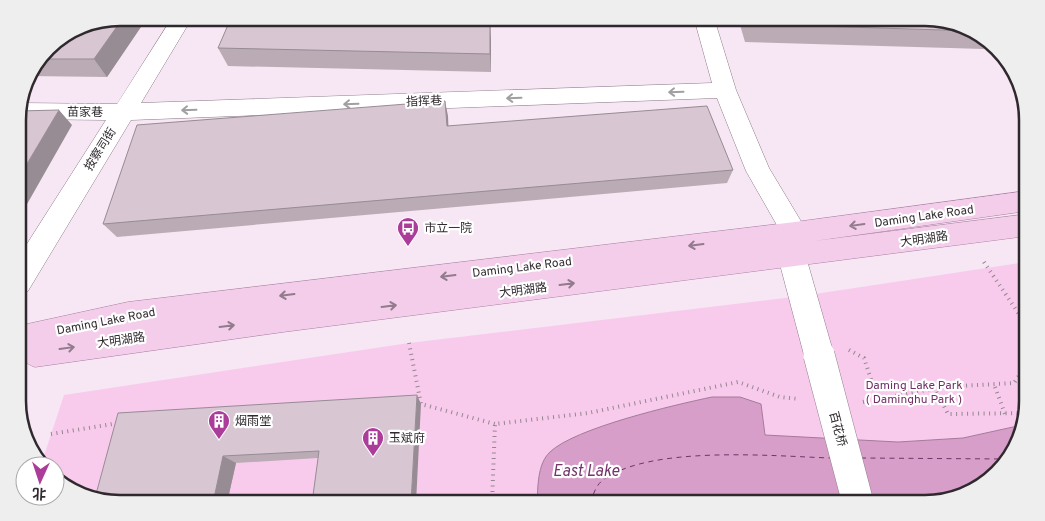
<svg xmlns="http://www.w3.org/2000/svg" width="1045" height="521" font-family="Overpass,'Noto Sans SC',sans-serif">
<rect width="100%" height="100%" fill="#f7e6f3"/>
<path fill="#f8cbed" d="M1027,262V401L1017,446L982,486L931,503H120L75,493L55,477V466L41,465L64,395L409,343L802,296Z"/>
<path fill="#d69ec9" stroke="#a47b9a" d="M712,397H740L761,404L765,435L898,442L963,438L1022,425L1017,446L982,486L931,503H537C538,488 537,464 550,452C575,428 674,405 712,397Z"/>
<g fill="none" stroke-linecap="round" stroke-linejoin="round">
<path stroke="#743369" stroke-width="1" stroke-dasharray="5 4.5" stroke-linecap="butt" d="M861,458L1005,459
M590,503C593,495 596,485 603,480C650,445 773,456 830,458"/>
<g stroke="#8c7c88" stroke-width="1">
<path id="minor" d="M172,18H192L141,103L712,83L694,18H714L736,90L769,168L808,233L804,241L795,244L786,241L746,171L717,98L131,120L28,291L18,294V258L106,120L22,119L18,118L20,103L117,104Z
M792,245L802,249L806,257L834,355L830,365L819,369L808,365L804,355L778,257L782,249Z"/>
</g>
<g stroke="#a97e9f" stroke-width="1">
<path id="major" d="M1027,191V211L814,241L1027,214V236L283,332L35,367C15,360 18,345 18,326L128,302L795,222Z"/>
</g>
<path stroke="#938790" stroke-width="4" stroke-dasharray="1 4.5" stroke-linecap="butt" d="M984,262L1027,326
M409,343L421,404L495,424
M849,350L864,358L878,401
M934,387L948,414L1025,413
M995,387L1005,414
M863,402L942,387L1014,383L1027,364
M51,434L119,423
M492,503L495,424L588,413L738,382L780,397L799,399"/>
<use href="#minor" fill="#fff" fill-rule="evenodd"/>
<use href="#major" fill="#f3cdea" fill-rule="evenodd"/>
<g stroke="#8c7c88" stroke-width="32" stroke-linecap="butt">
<path id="minor-bridge" d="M819,355L858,503"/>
</g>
<use href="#minor-bridge" stroke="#fff" stroke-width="31"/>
</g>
<path fill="#baabb5" d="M120,18H147L107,77L28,76V74L52,43Z
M533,18H674L673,20Z
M738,18H925L970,28L989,43L984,49L745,42Z
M491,39V72L228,66L218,48Z
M448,116V126L733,170L727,183L117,237L103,224Z
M421,404L318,458L236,463L227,503L120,504L118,413Z"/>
<path fill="#978b94" d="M123,18H147L107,77L94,59Z
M490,22L491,39V72L490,54Z
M445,101L448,116L449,141L447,126Z
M59,110L72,125L18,220V179Z
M417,395L421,404L416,503H411Z
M223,456L236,463L227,503H213Z"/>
<path fill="#d8c7d3" stroke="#978b94" d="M120,18H123L94,59H40L52,43L81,25Z
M231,18H293L490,22V54L218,48Z
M750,18H925L970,28L974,31L752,24Z
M445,101L447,126L707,106L733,170L103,224L137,125Z
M59,110L18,179V111Z
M417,395L411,503H312L319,451L223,456L213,503L120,504L95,498L118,413Z"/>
<defs><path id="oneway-shaft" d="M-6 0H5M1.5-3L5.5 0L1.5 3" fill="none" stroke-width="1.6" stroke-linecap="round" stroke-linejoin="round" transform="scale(1.25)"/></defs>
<g stroke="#a19fa1">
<use href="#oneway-shaft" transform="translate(676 92) rotate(178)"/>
<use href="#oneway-shaft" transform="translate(514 98) rotate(178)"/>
<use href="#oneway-shaft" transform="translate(351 104) rotate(178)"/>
<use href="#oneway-shaft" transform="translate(189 110) rotate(178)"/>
</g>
<g stroke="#917b8c">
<use href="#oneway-shaft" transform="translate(857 225) rotate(172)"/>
<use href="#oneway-shaft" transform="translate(696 245) rotate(173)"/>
<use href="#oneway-shaft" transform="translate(448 276) rotate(173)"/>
<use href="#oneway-shaft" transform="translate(567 284) rotate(-7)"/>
<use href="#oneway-shaft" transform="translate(287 295) rotate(173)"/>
<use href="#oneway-shaft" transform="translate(389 306) rotate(-7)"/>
<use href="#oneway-shaft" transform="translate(227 326) rotate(-7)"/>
<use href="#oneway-shaft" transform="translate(67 348) rotate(-8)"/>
</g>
<defs>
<g id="bus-pin" transform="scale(1.125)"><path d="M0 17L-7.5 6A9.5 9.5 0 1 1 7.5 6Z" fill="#ac3c9a" stroke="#fff"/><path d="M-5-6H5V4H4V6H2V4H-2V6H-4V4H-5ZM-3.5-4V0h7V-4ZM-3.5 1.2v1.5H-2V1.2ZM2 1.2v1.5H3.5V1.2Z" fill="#fff"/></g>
<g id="building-pin" transform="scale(1.125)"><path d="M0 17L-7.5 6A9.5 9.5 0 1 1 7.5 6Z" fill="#ac3c9a" stroke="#fff"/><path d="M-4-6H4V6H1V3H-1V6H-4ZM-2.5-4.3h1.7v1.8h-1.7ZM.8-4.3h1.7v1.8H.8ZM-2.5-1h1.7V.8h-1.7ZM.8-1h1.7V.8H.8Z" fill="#fff"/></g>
</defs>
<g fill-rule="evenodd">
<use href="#bus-pin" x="408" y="228"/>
<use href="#building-pin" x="219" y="421"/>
<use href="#building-pin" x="373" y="438"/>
</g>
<g text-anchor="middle" stroke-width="4.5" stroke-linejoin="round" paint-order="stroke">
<g font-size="12" fill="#2f292e" stroke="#fff">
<text transform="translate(424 101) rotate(-2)" y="4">指挥巷</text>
<text transform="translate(85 112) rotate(1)" y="4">苗家巷</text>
<text transform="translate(100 149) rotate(-58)" y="4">按察司街</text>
<text transform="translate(924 216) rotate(-8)" y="4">Daming Lake Road</text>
<text transform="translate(924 239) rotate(-8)" y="4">大明湖路</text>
<text transform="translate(522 267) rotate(-7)" y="4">Daming Lake Road</text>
<text transform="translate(523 290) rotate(-7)" y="4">大明湖路</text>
<text transform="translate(106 321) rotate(-11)" y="4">Daming Lake Road</text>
<text transform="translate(121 340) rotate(-8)" y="4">大明湖路</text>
<text transform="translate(838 429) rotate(75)" y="4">百花桥</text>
</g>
<g font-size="12" fill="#2f292e" stroke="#fff" text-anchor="start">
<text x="424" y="232">市立一院</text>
<text x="235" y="425">烟雨堂</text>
<text x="389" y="442">玉斌府</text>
</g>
<g font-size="12" fill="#712f65" stroke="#fff">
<text x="914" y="389">Daming Lake Park<tspan x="914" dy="14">( Daminghu Park )</tspan></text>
</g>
<g font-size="16" font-style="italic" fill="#743369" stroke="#fff">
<text x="586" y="476">East Lake</text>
</g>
</g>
<path d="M0 0H1045V521H0ZM120 26H925A94 94 0 0 1 1019 120V401A94 94 0 0 1 925 495H120A94 94 0 0 1 26 401V120A94 94 0 0 1 120 26Z" fill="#eee" fill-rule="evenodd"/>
<path fill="none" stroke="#2f292e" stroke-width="2.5" d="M120 26H925A94 94 0 0 1 1019 120V401A94 94 0 0 1 925 495H120A94 94 0 0 1 26 401V120A94 94 0 0 1 120 26Z"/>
<g transform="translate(40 481) rotate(183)"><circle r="24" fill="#ffffff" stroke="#aca9ab"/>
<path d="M0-4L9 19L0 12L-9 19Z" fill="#ac3c9a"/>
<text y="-8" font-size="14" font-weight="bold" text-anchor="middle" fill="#2f292e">北</text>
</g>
</svg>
